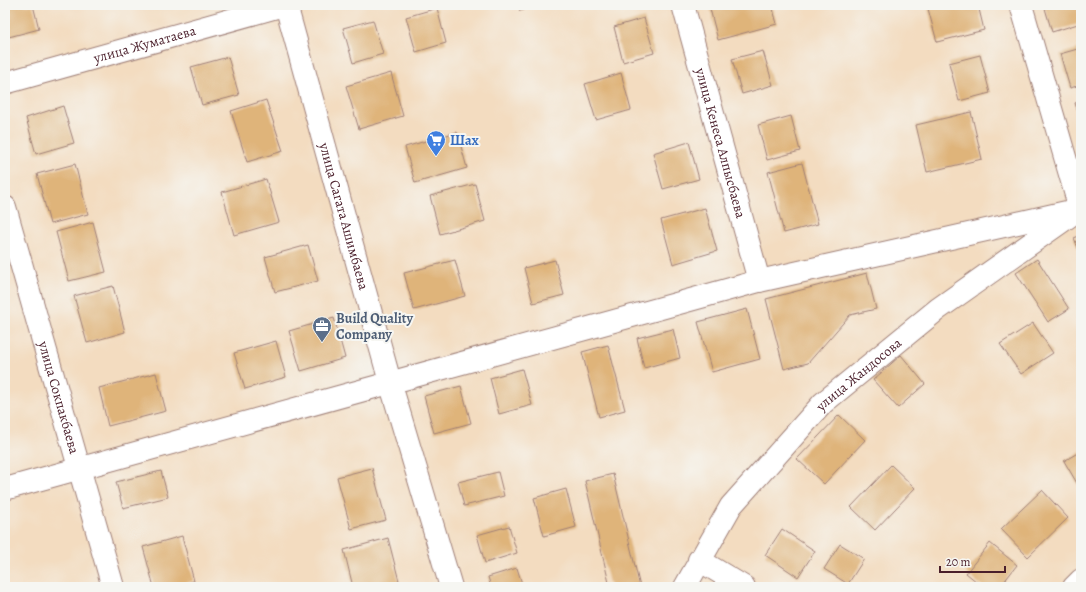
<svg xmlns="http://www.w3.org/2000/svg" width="1086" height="592" font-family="Alegreya,serif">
<rect width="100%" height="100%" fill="#f6f6f2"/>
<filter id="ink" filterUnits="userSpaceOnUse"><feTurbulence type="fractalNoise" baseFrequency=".025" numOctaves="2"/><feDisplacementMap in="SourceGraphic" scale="8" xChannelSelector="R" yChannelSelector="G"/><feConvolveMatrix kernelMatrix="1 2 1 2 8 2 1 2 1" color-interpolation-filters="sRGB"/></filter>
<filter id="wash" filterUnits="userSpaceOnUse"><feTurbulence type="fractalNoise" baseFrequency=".012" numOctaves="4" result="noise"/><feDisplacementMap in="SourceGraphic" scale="16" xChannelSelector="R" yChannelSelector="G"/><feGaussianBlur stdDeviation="0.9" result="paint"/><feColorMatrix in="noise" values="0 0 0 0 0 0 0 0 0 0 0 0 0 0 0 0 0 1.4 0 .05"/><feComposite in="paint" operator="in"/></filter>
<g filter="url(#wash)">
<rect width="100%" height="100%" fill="#f3dcc0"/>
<g id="blocks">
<path fill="#dfb47a" d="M5,5H33L39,29L5,38Z
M518,5H540L520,11Z
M709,5H772L777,24L718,40Z
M927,5H978L984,30L937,42Z
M1044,5H1077L1081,18V23L1052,32Z
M437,8L446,43L416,52L406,17Z
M644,18L654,53L623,62L614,27Z
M373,20L383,54L353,63L343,28Z
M1081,48V85L1070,88L1060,54Z
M763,51L773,85L742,94L732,59Z
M980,55L990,93L959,101L949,63Z
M228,57L239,95L202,105L191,67Z
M391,73L403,116L359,129L346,86Z
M621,73L631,110L596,120L585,84Z
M266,100L283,151L247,162L231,111Z
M1081,101V122L1075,103Z
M63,106L74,143L36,154L26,118Z
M971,112L982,159L927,172L916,125Z
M791,116L800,151L767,160L758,125Z
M457,132L467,168L415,183L405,147Z
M689,142L699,179L663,189L653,153Z
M802,163L818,224L784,233L768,172Z
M75,164L88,214L50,224L37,174Z
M266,179L279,222L234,235L222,192Z
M475,184L485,221L440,234L430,196Z
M705,208L717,251L673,264L661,220Z
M93,222L106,272L69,281L56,232Z
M1081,235V255L1074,238Z
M308,245L318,281L275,292L265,257Z
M1037,259L1069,309L1048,322L1016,273Z
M455,260L465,296L414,310L404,273Z
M555,260L564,295L533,303L524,268Z
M867,273L876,309L850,315L808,363L784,369L766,299Z
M113,286L125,332L87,343L74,296Z
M747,309L760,359L712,372L698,322Z
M334,318L345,358L301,371L289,331Z
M1033,323L1053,353L1021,374L1000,344Z
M673,329L680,358L644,368L637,338Z
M276,341L286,377L245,389L234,353Z
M608,345L625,410L599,417L582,352Z
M901,355L925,384L898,408L873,380Z
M522,369L532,405L499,414L490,378Z
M156,373L166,411L108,426L99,388Z
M461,386L471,423L434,433L424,396Z
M839,415L865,440L824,484L797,459Z
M1081,451V490L1064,461Z
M891,465L915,488L875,530L851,507Z
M372,468L386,520L351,529L337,477Z
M161,471L168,497L123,508L116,482Z
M498,472L504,496L464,506L458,482Z
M613,474L640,587H610L585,481Z
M566,489L576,527L544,536L534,498Z
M1042,490L1068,518L1028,557L1001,529Z
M509,526L517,553L485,563L477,535Z
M782,529L815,551L798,577L765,555Z
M182,536L194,581L171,587H154L143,547Z
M388,538L400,585L392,587H353L344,550Z
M990,543L1017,565L1000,587H983L966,573Z
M840,544L864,559L848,584L824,569Z
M517,568L523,587H491L488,577Z"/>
</g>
</g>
<g filter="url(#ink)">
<use href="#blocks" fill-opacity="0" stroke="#9e7e76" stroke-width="1"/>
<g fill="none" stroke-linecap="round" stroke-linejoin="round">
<g stroke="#9e7e76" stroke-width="24">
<g id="minor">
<path id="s1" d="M286,5L390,382L451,587"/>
<path id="s2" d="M683,5L759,281"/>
<path d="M1021,5L1080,209"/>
<path id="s3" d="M5,83L284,5"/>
<path id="s4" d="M5,207L113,587"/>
<path d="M5,489L759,281L1080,209"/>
<path d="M699,560L744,587"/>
<path id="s5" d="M685,587L731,506L823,403L938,309L1071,215"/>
<path d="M1074,587L1081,580"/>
</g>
</g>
<use href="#minor" stroke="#fff" stroke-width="22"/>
</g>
</g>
<defs>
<g id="supermarket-pin" transform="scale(1)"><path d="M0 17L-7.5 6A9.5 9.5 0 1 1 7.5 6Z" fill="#3f7fe0" stroke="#f6f6f2"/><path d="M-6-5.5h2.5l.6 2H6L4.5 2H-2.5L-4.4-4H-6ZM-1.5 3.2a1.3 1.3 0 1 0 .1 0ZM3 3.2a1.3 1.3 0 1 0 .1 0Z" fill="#fff"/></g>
<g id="office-pin" transform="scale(1)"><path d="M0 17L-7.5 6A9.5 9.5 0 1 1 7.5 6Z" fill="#5c6f8a" stroke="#f6f6f2"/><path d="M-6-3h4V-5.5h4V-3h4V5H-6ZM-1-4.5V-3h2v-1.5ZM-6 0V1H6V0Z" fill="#fff"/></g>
</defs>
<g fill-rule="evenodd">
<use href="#supermarket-pin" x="436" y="140"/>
<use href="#office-pin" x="322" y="326"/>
</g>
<g text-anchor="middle" stroke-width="4" stroke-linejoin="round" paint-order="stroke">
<g font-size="14" fill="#4a1f2b" stroke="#f6f6f2">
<text dy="5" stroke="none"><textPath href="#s3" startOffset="145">улица Жуматаева</textPath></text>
<text dy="5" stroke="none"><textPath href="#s2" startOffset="143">улица Кенеса Алпысбаева</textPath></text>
<text dy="5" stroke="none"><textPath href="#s1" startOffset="219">улица Сагата Ашимбаева</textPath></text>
<text dy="5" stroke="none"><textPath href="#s5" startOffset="277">улица Жандосова</textPath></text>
<text dy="5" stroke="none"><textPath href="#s4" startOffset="198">улица Сокпакбаева</textPath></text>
</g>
<g font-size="14" font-weight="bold" fill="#366cbe" stroke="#f6f6f2" text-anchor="start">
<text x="450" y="145">Шах</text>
</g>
<g font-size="14" font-weight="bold" fill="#4e5e75" stroke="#f6f6f2" text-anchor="start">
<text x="336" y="323">Build Quality<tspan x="336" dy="16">Company</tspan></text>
</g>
</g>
<rect width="1086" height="592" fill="none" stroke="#f6f6f2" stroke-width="20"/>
<path d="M940 566v6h65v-6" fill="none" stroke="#4a1f2b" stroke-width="2"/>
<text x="946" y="566" font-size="12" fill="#4a1f2b" stroke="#f6f6f2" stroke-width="3" paint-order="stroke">20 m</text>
</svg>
